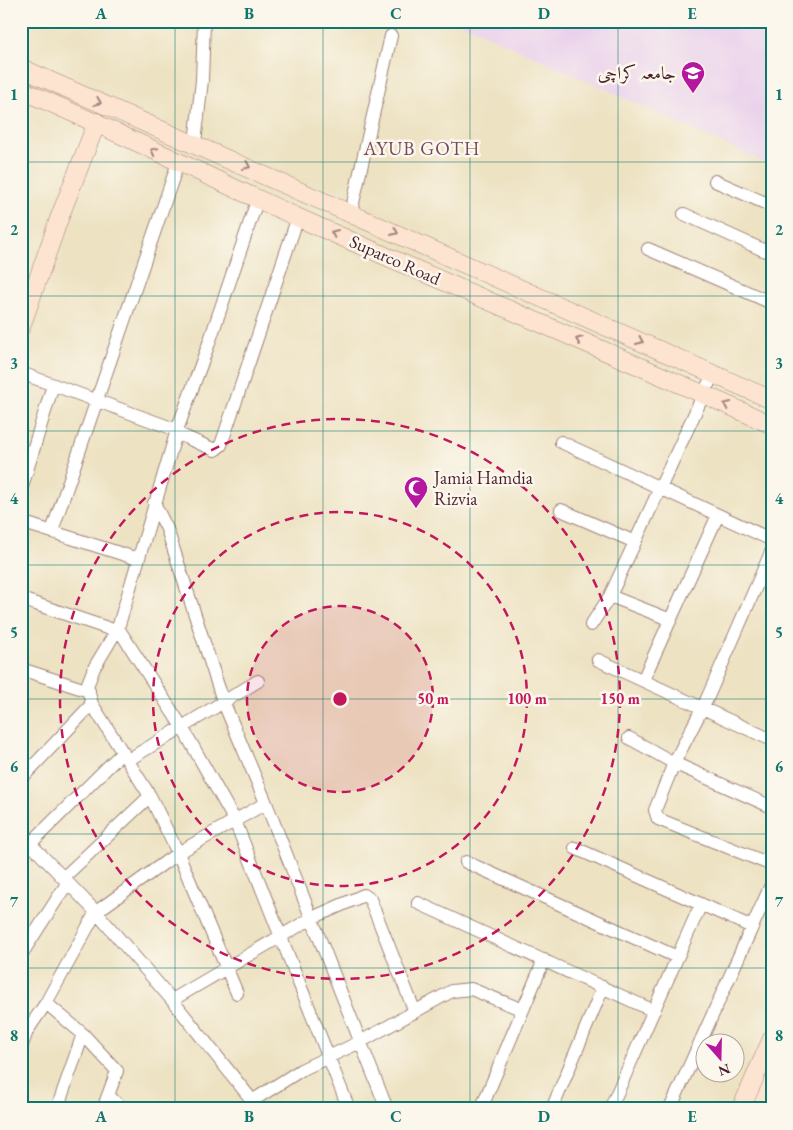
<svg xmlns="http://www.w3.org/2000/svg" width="793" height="1130" font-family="'EB Garamond',Amiri,serif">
<rect width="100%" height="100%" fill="#fbf7ec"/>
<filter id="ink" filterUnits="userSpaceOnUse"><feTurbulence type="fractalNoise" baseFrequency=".02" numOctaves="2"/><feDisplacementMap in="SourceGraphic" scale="10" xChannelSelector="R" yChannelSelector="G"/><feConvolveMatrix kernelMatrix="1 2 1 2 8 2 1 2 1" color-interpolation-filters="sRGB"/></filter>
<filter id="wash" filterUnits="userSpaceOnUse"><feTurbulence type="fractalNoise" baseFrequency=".0096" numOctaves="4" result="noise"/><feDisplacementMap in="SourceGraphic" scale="20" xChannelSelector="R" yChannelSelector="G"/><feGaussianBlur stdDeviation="1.12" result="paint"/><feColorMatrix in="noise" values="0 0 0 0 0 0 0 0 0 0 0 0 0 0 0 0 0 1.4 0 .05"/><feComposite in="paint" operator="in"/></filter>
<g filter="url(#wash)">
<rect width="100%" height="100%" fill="#ede2c2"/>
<path fill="#ead1ec" d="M457,21H772V166Z"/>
</g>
<g filter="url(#ink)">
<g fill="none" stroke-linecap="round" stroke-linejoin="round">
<g stroke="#9c8076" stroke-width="14">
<path id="street" d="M195,143L202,80L204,21
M715,181L772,206
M351,212L391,36
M684,214L772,254
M648,249L772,303
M21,373L177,430
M176,433L215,450L221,445L298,217
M561,442L772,540
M21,490L53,385
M154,503L167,529L223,701L264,798L387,1109
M561,510L635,542
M21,522L138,559
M52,531L178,163
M772,550L706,701L674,763L655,810L658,819L772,865
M610,596L671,620
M21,599L116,631
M591,625L610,596L713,374
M118,628L182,727L235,821L349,1109
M598,660L772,740
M21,669L89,691
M643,680L718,515
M629,738L674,763L772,807
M128,760L258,681
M21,779L92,704
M21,834L96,912L172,1000L259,1109
M31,843L123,752
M575,848L752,927
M466,862L677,957
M63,878L150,796
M418,903L654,1011
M21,955L68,882
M237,993L178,853L150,796L92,704L87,686L94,668L118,628L177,430L209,343L258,198
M172,1000L312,918L364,895L370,899L415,1012
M21,1029L27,1031L46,1003
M21,1048L27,1031
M108,1095L122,1109
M57,1109L83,1034
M103,1109L117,1071L83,1034L46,1003L96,912L178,853L266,803
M246,1109L252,1101L301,1070L360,1042L452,991L471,989L523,1010
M481,1109L544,960
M552,1109L603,987
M610,1109L701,904
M670,1109L772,883"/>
</g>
<g stroke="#9c8076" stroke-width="19">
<path id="secondary" d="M21,68L772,400
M21,90C115,130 206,176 299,218C456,288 615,354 772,425
M21,327L60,216L97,122
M741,1109L772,1038
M761,1109L772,1084"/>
</g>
<use href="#street" stroke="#fff" stroke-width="12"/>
<use href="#secondary" stroke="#fde4d1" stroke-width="18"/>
</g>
<defs><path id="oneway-chevron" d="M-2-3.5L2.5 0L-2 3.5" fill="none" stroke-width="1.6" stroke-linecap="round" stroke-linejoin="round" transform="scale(1.25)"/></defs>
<g stroke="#a4827e">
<use href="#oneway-chevron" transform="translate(98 102) rotate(23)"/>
<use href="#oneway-chevron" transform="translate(154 151) rotate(-153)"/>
<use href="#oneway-chevron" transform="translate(247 166) rotate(24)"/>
<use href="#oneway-chevron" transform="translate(395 232) rotate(24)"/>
<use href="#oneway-chevron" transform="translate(334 233) rotate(-156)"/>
<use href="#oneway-chevron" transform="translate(579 340) rotate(-157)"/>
<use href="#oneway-chevron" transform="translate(640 341) rotate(24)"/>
<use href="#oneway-chevron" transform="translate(727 405) rotate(-155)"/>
</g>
</g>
<path fill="none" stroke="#0f766e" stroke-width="1" stroke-opacity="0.55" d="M175,21V1109M323,21V1109M470,21V1109M618,21V1109M21,162H772M21,296H772M21,431H772M21,565H772M21,699H772M21,834H772M21,968H772"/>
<circle cx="340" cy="699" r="93" fill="#c2185b" fill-opacity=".12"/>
<g fill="none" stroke="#c2185b" stroke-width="2.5" stroke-dasharray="9 6">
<circle cx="340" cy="699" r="93"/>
<circle cx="340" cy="699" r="187"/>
<circle cx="340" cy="699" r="280"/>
</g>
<defs>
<g id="university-pin" transform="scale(1.25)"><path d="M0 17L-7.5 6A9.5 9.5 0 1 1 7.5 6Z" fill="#b5179e" stroke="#fbf7ec"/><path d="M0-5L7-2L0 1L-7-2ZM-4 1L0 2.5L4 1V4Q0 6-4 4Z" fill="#fff"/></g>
<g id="mosque-pin" transform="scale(1.25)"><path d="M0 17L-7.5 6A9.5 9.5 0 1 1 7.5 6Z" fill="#b5179e" stroke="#fbf7ec"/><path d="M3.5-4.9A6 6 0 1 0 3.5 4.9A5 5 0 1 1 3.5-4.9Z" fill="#fff"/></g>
</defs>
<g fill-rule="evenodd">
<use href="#university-pin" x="693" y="73"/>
<use href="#mosque-pin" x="416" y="488"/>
</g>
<g text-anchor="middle" stroke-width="5" stroke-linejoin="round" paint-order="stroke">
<g font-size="18" fill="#4a1f2b" stroke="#fbf7ec" text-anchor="end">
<text x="676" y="79">جامعہ کراچی</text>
<text x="434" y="484" text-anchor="start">Jamia Hamdia<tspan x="434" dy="21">Rizvia</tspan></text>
</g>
<g font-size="18" fill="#4a1f2b" stroke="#fbf7ec">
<text transform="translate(395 260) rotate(24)" y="6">Suparco Road</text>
</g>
<g font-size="19" letter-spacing="1" fill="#76495e" stroke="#fbf7ec">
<text x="422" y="155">AYUB GOTH</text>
</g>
</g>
<circle cx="340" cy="699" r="8" fill="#c2185b" stroke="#fbf7ec" stroke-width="2.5"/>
<g font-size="15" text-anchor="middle" font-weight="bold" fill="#c2185b" stroke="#fbf7ec" stroke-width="5" stroke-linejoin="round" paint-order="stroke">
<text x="433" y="704">50 m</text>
<text x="527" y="704">100 m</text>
<text x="620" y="704">150 m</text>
</g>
<rect width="793" height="1130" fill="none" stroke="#fbf7ec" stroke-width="55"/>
<g transform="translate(720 1058) rotate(160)"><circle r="24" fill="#fbf7ec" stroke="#b4a19f"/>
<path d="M0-4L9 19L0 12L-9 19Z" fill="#b5179e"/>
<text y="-8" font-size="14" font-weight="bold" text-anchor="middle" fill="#4a1f2b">N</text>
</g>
<rect x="28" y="28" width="738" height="1074" fill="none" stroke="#0f766e" stroke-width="2"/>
<g font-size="16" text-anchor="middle" font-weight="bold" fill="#0f766e">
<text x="101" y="19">A</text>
<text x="249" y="19">B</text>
<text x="396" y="19">C</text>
<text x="544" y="19">D</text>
<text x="692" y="19">E</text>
<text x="14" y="100">1</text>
<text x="779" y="100">1</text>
<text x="14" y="235">2</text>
<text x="779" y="235">2</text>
<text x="14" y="369">3</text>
<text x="779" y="369">3</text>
<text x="14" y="504">4</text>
<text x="779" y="504">4</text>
<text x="14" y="638">5</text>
<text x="779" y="638">5</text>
<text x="14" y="772">6</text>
<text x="779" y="772">6</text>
<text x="14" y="907">7</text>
<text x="779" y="907">7</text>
<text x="14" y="1041">8</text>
<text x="779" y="1041">8</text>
<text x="101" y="1122">A</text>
<text x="249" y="1122">B</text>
<text x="396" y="1122">C</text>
<text x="544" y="1122">D</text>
<text x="692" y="1122">E</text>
</g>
</svg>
